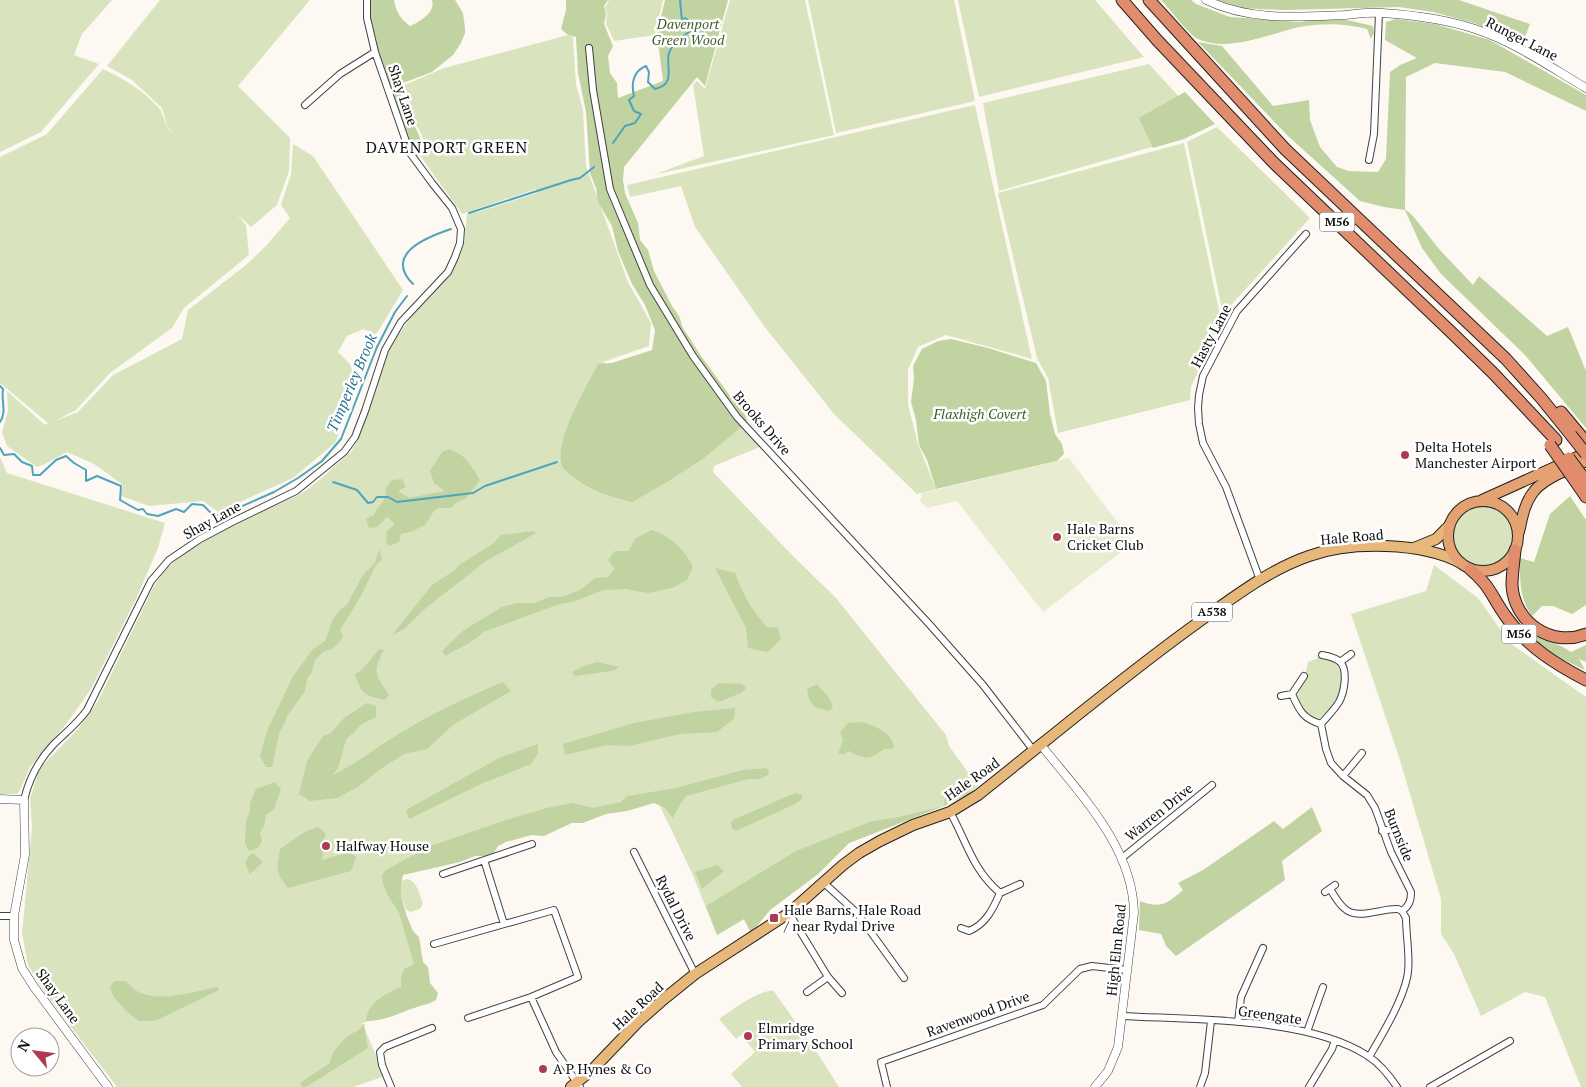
<svg xmlns="http://www.w3.org/2000/svg" width="1586" height="1087" font-family="'PT Serif',serif">
<rect width="100%" height="100%" fill="#fdf9f2"/>
<path fill="#d9e4bf" d="M0,0H112L82,34L74,55L99,64L41,132L0,152Z
M160,0H310L238,86L290,138L289,171L277,205L251,227L236,213L246,225L249,255L184,308L172,328L110,373L76,410L55,421L78,412L113,375L182,339L188,310L246,265L266,246L290,218L281,205L291,174L293,144L313,156L403,290L376,335L364,329L347,336L338,352L350,364L357,384L335,443L293,478L218,512L203,501L149,506L121,496L123,485L94,464L67,452L45,464L37,467L7,446L2,432L8,411L7,391L45,425L48,423L0,383V157L47,134L103,69C124,79 143,90 158,107C165,115 163,124 173,134L167,125L162,108L132,80L107,66Z
M609,0H663L655,35L614,41L606,24L607,14L605,8Z
M730,0H805L834,135L653,175L704,156L693,85L697,81L705,89Z
M808,0H954L975,101L836,133Z
M958,0H1095L1144,57L979,97Z
M568,35L573,37L576,84L583,110L586,166L628,282L651,323L649,346L603,362L621,372L683,348L762,446L714,466L713,472L790,553L836,598L946,735L949,746L978,786L970,793L944,806L849,843L818,874L770,910L751,933L744,919L717,935L692,873L657,800L631,810L625,808L569,821L392,875L432,1002L362,1023L385,1076L353,1087H117L45,993L28,965L22,934L32,827L30,799L38,773L43,765L78,729L98,701L155,584L166,569L185,553L227,528L301,494L317,482L351,452L358,440L387,353L393,342L421,304L453,268L460,254L464,244L467,214L478,212L537,193L536,189L462,214L421,157C432,139 412,123 405,106C402,100 403,92 402,86L444,68Z
M1149,64L1181,99L1155,146L999,191L983,103Z
M975,105L1032,359L946,335L918,347L908,370V404L918,444L936,489L917,494L834,414L764,326L695,227L681,186L630,197L627,185Z
M1217,127L1310,218L1223,314L1187,142Z
M1184,143L1221,320L1191,387L1190,400L1058,433L1048,378L1037,358L998,193Z
M0,457L7,473L165,523L158,548L136,599L91,689L67,723L30,767L20,790L17,794H0Z
M1453 535a30 30 0 1 1 60 0a30 30 0 1 1-60 0Z
M1434,565L1478,598L1510,643L1586,697V1087H1581L1545,997L1525,992L1481,1016L1454,954L1441,934V899L1399,757L1351,614L1426,591Z
M1318,658C1357,659 1340,707 1318,719L1306,715L1297,696L1300,687L1304,682L1308,662Z
M407,879C417,881 420,895 423,904L420,909L411,912L406,910L398,885L400,882Z
M773,990L818,1054L839,1087H742L731,1074L755,1052L741,1035L736,1039L719,1019C735,1008 753,993 773,990Z"/>
<path fill="#c0d3a1" d="M367,0H394C396,11 400,19 410,26C420,22 436,12 432,0H455L463,13L465,28V33L461,43L453,55L432,72L403,83L399,87C401,94 402,104 405,110C412,121 433,152 414,158L375,52Z
M566,0H608L604,6L606,15L604,24L613,46L608,56L610,73L617,83L618,98L663,81L657,33L665,0H728L705,86L697,77L624,167L623,180L625,193L638,223L640,240L648,250L654,271L672,306L679,316L683,328L701,356L733,400L743,411L747,419L744,425L704,458L667,482L632,502C610,497 589,490 572,476C569,473 565,471 563,468C551,445 587,386 598,364L612,363L652,350L655,330L645,305L632,284L618,251L612,226L598,202L596,188L590,173L586,112L578,73L576,37L568,35L561,29L566,10Z
M1161,0H1191L1196,4L1230,17L1300,22L1312,20H1347L1373,26L1374,33L1371,39L1367,29C1345,23 1322,23 1299,27C1269,34 1228,53 1198,39C1190,36 1169,8 1161,0Z
M1215,0H1459L1530,24L1524,39L1513,40L1474,23L1433,12L1399,7L1286,10L1237,8Z
M1396,19L1435,24L1490,40L1586,95V111L1505,72L1435,63L1406,77L1405,209L1413,216L1439,249L1473,285L1479,276L1547,336L1568,327L1586,371V428L1525,355L1441,274L1422,248L1405,210L1384,207L1360,201L1288,136L1198,42L1222,46L1273,106L1309,100L1310,120L1320,147L1337,167L1349,171L1378,172L1386,159L1390,72L1400,65L1417,58L1385,40L1386,22Z
M1185,92L1215,124L1184,139L1153,148L1139,118Z
M951,339L988,348L1036,363L1046,381L1050,414L1055,434L1062,444L1064,454L1057,461L936,489L927,460L919,445L916,420L911,402L914,379L913,366L922,349L938,341Z
M449,449C467,456 470,464 480,480L465,499L457,502L451,508H439L434,511L425,525L413,531L401,534L399,542L389,546L386,541L387,531L395,524L387,517L377,527L369,528L366,519L374,515C377,505 389,501 385,489L392,480L402,479L406,487L398,491L409,498L445,491L434,483L430,471L442,452Z
M1570,496L1586,520V605L1572,614L1553,606H1542L1532,616C1519,598 1520,579 1520,558L1534,562L1550,514Z
M652,530C672,537 683,549 693,566L687,580L672,588L648,593L625,589L604,590L575,601L557,605L483,632C476,641 457,649 446,656L442,651L464,630L502,607L517,603H535L549,597H562L580,590L595,578L608,577L615,569L608,560L615,551H628L636,538Z
M533,531L536,533L486,561L427,607L404,629L392,635L432,585L455,570L459,565L494,543L501,535Z
M379,549L382,559L376,565L361,596L340,630L343,636L340,642L332,649L323,652L315,660L312,672L307,679L305,691L288,715L279,734L272,767H266L260,756L267,731L293,676L313,649L325,641L333,619L340,610L347,605L362,576L375,563Z
M715,568L735,573C743,595 751,609 767,627L778,628L781,639L768,652L748,648L746,628Z
M1522,629C1537,638 1558,642 1571,652L1586,645V662L1579,659L1585,670L1549,653Z
M379,649L384,650C372,674 375,674 389,695L385,700C365,696 361,694 355,674L362,670Z
M597,662L620,667L612,671L575,676L572,672L581,667Z
M503,682L511,691L453,725L427,749L404,754L379,770L358,787L337,798L310,801L299,794L307,761L323,736L331,733L344,718L367,703L376,706V717L362,724L346,740L338,768L333,775C358,763 379,745 402,732C435,712 469,696 503,682Z
M718,683L742,684L746,688L741,693L718,702L711,697V690Z
M817,684L829,698L833,707L829,711C812,707 810,705 807,689Z
M735,708L734,719L717,732L680,734L629,746L607,745L565,755L563,744L634,723L694,712Z
M864,722C876,727 892,732 894,747L891,749H884C870,760 864,760 849,751L844,754L838,753L843,741L840,732L848,723Z
M538,744V753L531,764L481,784L409,819L406,810L499,758Z
M766,768L769,770L768,775L760,779H748L686,796L681,803L673,818L665,808L654,803L627,811L606,814L583,823H572L544,836L532,835L506,842L498,846L494,853L487,856H475L460,862L403,875L401,884V895L406,914L413,931L419,937L423,962L428,967L430,983L438,993L436,1000C430,1004 425,1004 417,1007C398,1013 387,1021 366,1021C368,1002 385,994 401,987V978L404,969L414,964L399,913L387,894L383,883L382,875L386,870L428,847L500,822L547,808L572,803L593,808L621,802L627,796L676,788L743,770Z
M275,782L281,789L274,809L266,815L264,826L260,833L262,841L258,848L249,851L245,843L246,821L250,811V803L256,789Z
M964,787L970,793L944,806L849,843L818,874L770,910L751,933L744,919L717,935L706,906L796,851L872,821L895,818L944,806L945,798Z
M795,793L802,795V799L795,804L736,831L732,828L731,822L735,819Z
M1312,807L1322,831L1282,861L1285,880L1176,956L1166,946L1161,934L1139,930L1140,901C1161,909 1167,904 1183,890L1178,883L1203,870L1274,821L1283,829Z
M318,827L326,834L321,846L323,853L322,860L349,852L356,857L351,871L288,888C276,872 276,870 280,849L306,831Z
M253,853L263,862L250,874L245,863L248,857Z
M717,865L724,871L702,889L695,872Z
M115,981H126C128,983 131,987 134,989C155,1005 194,991 218,987L219,990L155,1021H139L126,1011L113,996L110,986Z
M364,1023L368,1048L306,1087H302L300,1083L330,1063C332,1051 339,1044 348,1036C356,1030 359,1033 364,1023Z"/>
<path fill="#e8ecd0" d="M1069,458L1133,543L1043,612L957,501L927,508L920,501L922,493Z"/>
<g fill="none" stroke-linecap="round" stroke-linejoin="round">
<path stroke="#4ea4bc" stroke-width="2" d="M613,143L625,126L635,123L641,114L634,111L629,100L634,96C631,84 633,71 646,66L649,72L648,82L655,89C677,84 665,66 669,53C673,42 683,36 692,30V23L685,18L682,21L680,0
M469,213L571,180L580,178L594,167
M413,284C383,254 427,237 451,229
M0,386L3,389C1,402 7,411 0,422
M0,448L4,455L14,454L22,462L32,466L33,475H40L56,460L66,456L74,463L86,470V481L97,476L121,486L120,500L138,510L143,509L147,514L158,516L176,509L184,512L192,504L203,505L211,513L220,516L274,492L298,478L322,461L341,439L377,347L395,312L407,296
M333,482L357,490L368,503L373,502L377,497H388L397,502L473,493L485,486L557,462"/>
<g stroke="#424242" stroke-width="8">
<path id="minor" d="M589,48L593,90L610,189L650,285L693,356L737,417L930,625L983,685L1034,751
M305,105L340,74L375,52
M1369,160L1374,134L1379,13
M1260,580L1226,487L1203,443L1199,424L1198,408L1199,395L1203,376L1237,311L1306,234
M1322,655C1328,656 1337,658 1341,663C1348,672 1344,693 1339,702C1334,710 1327,717 1321,724L1326,749L1331,763L1343,776L1367,795L1375,808L1391,852L1411,892C1411,901 1409,906 1402,911
M1340,662L1351,654
M1304,676L1292,694C1299,710 1303,719 1321,724
M1281,696L1292,694
M1343,776L1362,753
M24,800C29,779 38,761 53,745C65,733 77,724 87,710L151,581L169,560L200,539L232,522L296,491L344,452L355,437L365,411L385,350L401,322L448,272L455,257L460,243L461,229L452,208L432,183L410,153L375,52L367,18V0
M950,812C967,842 972,869 1000,893C993,909 986,924 969,931L961,928
M1382,831L1393,829
M634,852L695,974
M1122,858L1212,785
M484,860L504,924
M443,874L532,844
M824,883L857,913L904,978
M1330,889C1334,895 1338,903 1344,908C1357,921 1381,908 1398,909L1402,911L1406,918C1406,935 1410,955 1408,972C1405,997 1382,1035 1369,1057
M1325,892L1335,885
M1000,893L1020,884
M789,913L828,977L842,993
M0,916H14
M434,944L554,910L578,977L531,997L468,1018
M807,992L828,977
M531,997L556,1052L580,1087
M1122,1016C1194,1020 1308,1017 1368,1056C1380,1064 1389,1075 1397,1087
M1238,1022L1241,997L1263,948
M1307,1032L1323,987
M391,1087L382,1065L380,1052L385,1047L432,1028
M887,1087L881,1062L1043,1005L1080,969L1092,966L1127,970
M1200,1087L1205,1073L1211,1021
M1309,1087L1332,1049L1335,1040
M1430,1087L1510,1041"/>
</g>
<g stroke="#424242" stroke-width="9">
<path id="tertiary" d="M1206,0C1249,21 1297,17 1344,15C1356,14 1369,12 1382,13C1413,15 1445,19 1475,29C1515,42 1550,67 1586,88
M1041,745C1080,794 1133,847 1134,913L1118,1047L1108,1071L1095,1087
M0,799L24,800L25,855L14,916V940L22,968L34,987L108,1087"/>
</g>
<g stroke="#202020" stroke-width="12">
<path id="primary" d="M1414,548L1436,539L1449,526
M571,1087L592,1070L638,1022L664,999L695,974L789,913L843,865L859,853L880,841L913,825L950,812L978,795C1050,738 1121,678 1196,624C1231,599 1268,570 1309,556C1351,541 1422,542 1461,563"/>
</g>
<g stroke="#202020" stroke-width="12">
<path id="trunk" d="M1482,500L1586,453
M1448 536a35 35 0 1 1 70 0a35 35 0 1 1-70 0Z
M1519,532C1522,519 1524,505 1532,494C1541,479 1570,469 1586,461"/>
</g>
<g stroke="#202020" stroke-width="13">
<path id="motorway" d="M1122,0L1157,40L1274,163L1452,333L1493,373L1556,440
M1149,0L1285,149L1506,359L1541,398L1571,435
M1561,412L1586,442
M1580,488L1586,497
M1515,550C1514,561 1512,574 1512,585C1514,622 1551,648 1586,634
M1470,569C1491,586 1492,598 1507,618C1528,647 1555,664 1586,680"/>
</g>
<use href="#minor" stroke="#fff" stroke-width="6"/>
<use href="#tertiary" stroke="#fff" stroke-width="8"/>
<use href="#primary" stroke="#e7b879" stroke-width="10"/>
<use href="#trunk" stroke="#e4a272" stroke-width="10"/>
<use href="#motorway" stroke="#e18c6c" stroke-width="11"/>
<g stroke="#202020" stroke-width="13" stroke-linecap="butt">
<path id="motorway-bridge" d="M1571,435L1586,454
M1550,445L1580,488
M1569,458L1586,481"/>
</g>
<use href="#motorway-bridge" stroke="#e18c6c" stroke-width="11"/>
</g>
<g fill="#ad3953" stroke="#fff" stroke-width="2">
<circle cx="1405" cy="455" r="5"/>
<circle cx="1057" cy="537" r="5"/>
<circle cx="326" cy="846" r="5"/>
<rect x="769" y="913" width="10" height="10" rx="2.5"/>
<circle cx="748" cy="1036" r="5"/>
<circle cx="543" cy="1069" r="5"/>
</g>
<g text-anchor="middle" stroke-width="5" stroke-linejoin="round" paint-order="stroke">
<g fill="#fff" stroke="#575757" stroke-width="1">
<rect x="1319.5" y="212.5" width="35" height="19" rx="4"/>
<rect x="1192" y="602.5" width="40" height="19" rx="4"/>
<rect x="1501.5" y="624.5" width="35" height="19" rx="4"/>
</g>
<g font-size="12" font-weight="bold" fill="#0f0f0f">
<text x="1337" y="226">M56</text>
<text x="1212" y="616">A538</text>
<text x="1519" y="638">M56</text>
</g>
<g font-size="14" font-style="italic" fill="#3d5e27" stroke="#fff">
<text x="688" y="29">Davenport<tspan x="688" dy="16">Green Wood</tspan></text>
<text x="980" y="419">Flaxhigh Covert</text>
</g>
<g font-size="14" fill="#0f0f0f" stroke="#fff">
<text transform="translate(1522 39) rotate(27)" y="5">Runger Lane</text>
<text transform="translate(403 95) rotate(71)" y="5">Shay Lane</text>
<text transform="translate(1211 336) rotate(-62)" y="5">Hasty Lane</text>
<text transform="translate(762 423) rotate(49)" y="5">Brooks Drive</text>
<text transform="translate(212 520) rotate(-29)" y="5">Shay Lane</text>
<text transform="translate(1352 537) rotate(-5)" y="5">Hale Road</text>
<text transform="translate(972 779) rotate(-35)" y="5">Hale Road</text>
<text transform="translate(1159 812) rotate(-39)" y="5">Warren Drive</text>
<text transform="translate(1399 835) rotate(68)" y="5">Burnside</text>
<text transform="translate(676 908) rotate(63)" y="5">Rydal Drive</text>
<text transform="translate(1116 950) rotate(-84)" y="5">High Elm Road</text>
<text transform="translate(58 996) rotate(54)" y="5">Shay Lane</text>
<text transform="translate(638 1006) rotate(-43)" y="5">Hale Road</text>
<text transform="translate(978 1014) rotate(-20)" y="5">Ravenwood Drive</text>
<text transform="translate(1270 1015) rotate(8)" y="5">Greengate</text>
</g>
<g font-size="14" fill="#0f0f0f" stroke="#fff" text-anchor="start">
<text x="1415" y="452">Delta Hotels<tspan x="1415" dy="16">Manchester Airport</tspan></text>
<text x="1067" y="534">Hale Barns<tspan x="1067" dy="16">Cricket Club</tspan></text>
<text x="336" y="851">Halfway House</text>
<text x="784" y="915">Hale Barns, Hale Road<tspan x="784" dy="16">/ near Rydal Drive</tspan></text>
<text x="758" y="1033">Elmridge<tspan x="758" dy="16">Primary School</tspan></text>
<text x="553" y="1074">A P Hynes &amp; Co</text>
</g>
<g font-size="15" font-style="italic" fill="#287691" stroke="#fff">
<text transform="translate(352 383) rotate(-67)" y="5">Timperley Brook</text>
</g>
<g font-size="16" letter-spacing="1" fill="#0f0f0f" stroke="#fff">
<text x="447" y="153">DAVENPORT GREEN</text>
</g>
</g>
<g transform="translate(35 1052) rotate(299)"><circle r="24" fill="#ffffff" stroke="#9f9f9f"/>
<path d="M0-4L9 19L0 12L-9 19Z" fill="#ad3953"/>
<text y="-8" font-size="14" font-weight="bold" text-anchor="middle" fill="#0f0f0f">N</text>
</g>
</svg>
